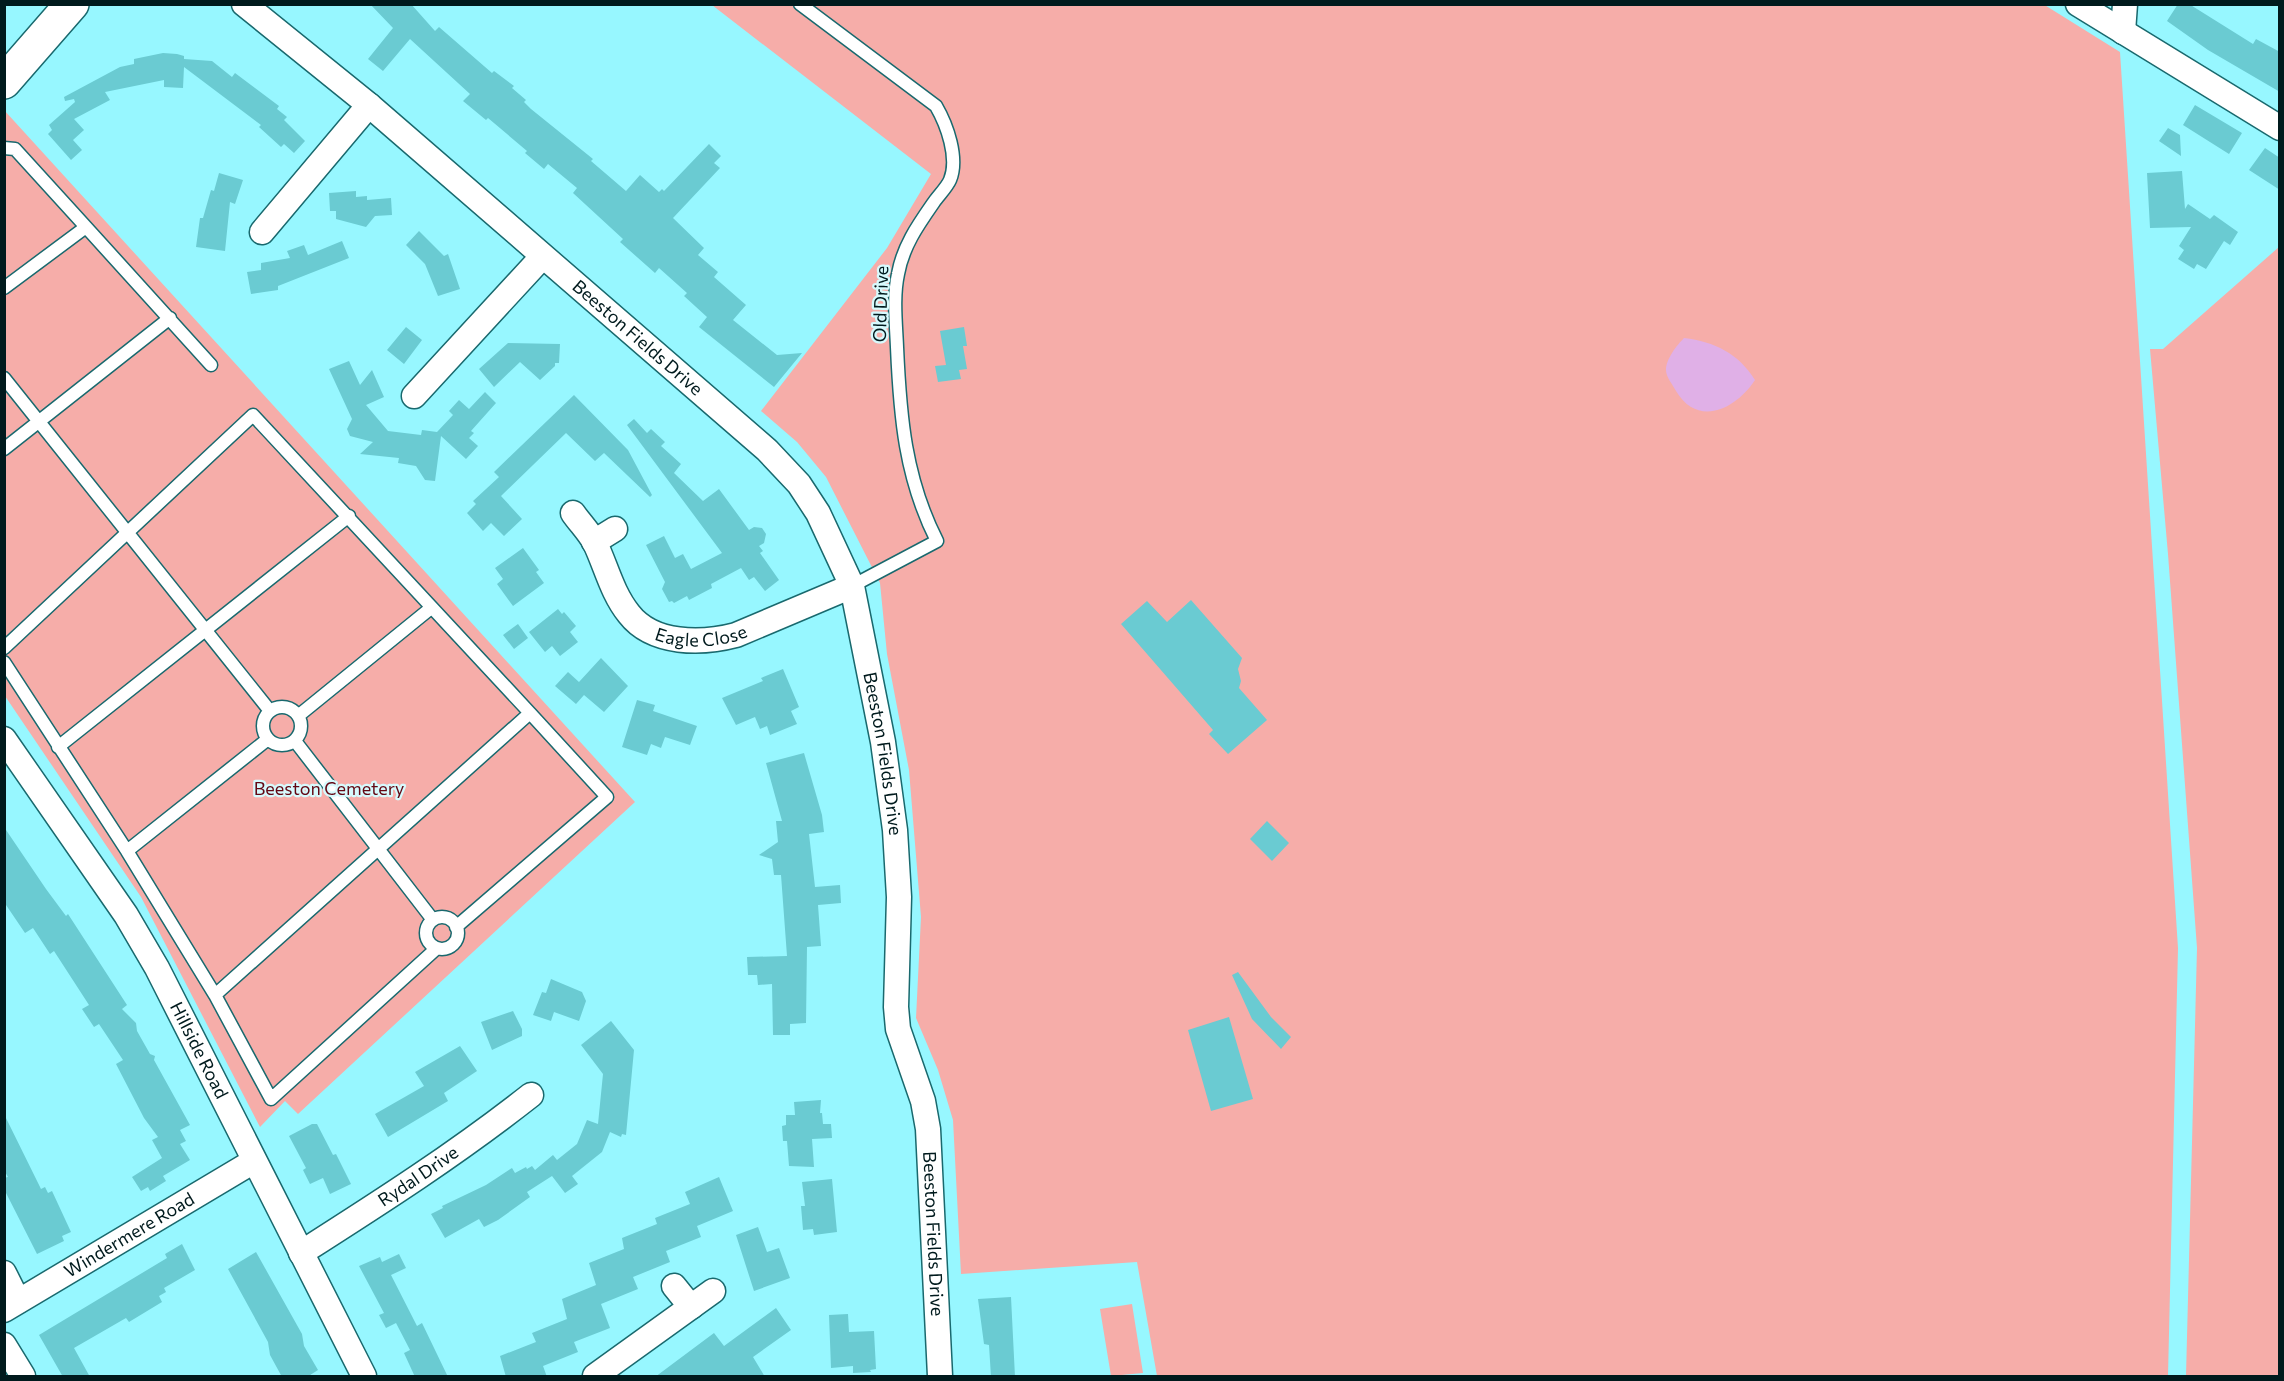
<svg xmlns="http://www.w3.org/2000/svg" width="2284" height="1381" font-family="Commissioner,sans-serif">
<rect width="100%" height="100%" fill="#97f7ff"/>
<path fill="#f6ada9" d="M2043,4L2120,52L2178,948L2168,1376H1157L1137,1262L961,1274L953,1120L938,1070L916,1018L921,917L909,770L887,654L880,583L826,477L797,442L761,411L887,248L931,174L712,5Z
M4,110L635,802L298,1114L285,1101L260,1127L141,897L5,696Z
M2279,247V1376H2186L2197,948L2168,554L2150,349H2163Z
M1132,1304L1143,1373L1111,1376L1100,1309Z"/>
<path fill="#e0b0e7" d="M1684,338C1715,342 1738,353 1755,380C1736,409 1698,428 1676,391C1673,385 1666,377 1666,370C1666,359 1677,345 1684,338Z"/>
<path fill="#6acbd2" d="M370,4H411L435,31L439,27L492,73L494,71L514,86L512,88L526,100L524,102L531,109L593,159L591,161L626,191L640,175L659,192L662,189L664,191L709,144L721,156L714,163L720,168L673,218L704,248L698,255L718,272L714,277L746,305L733,320L777,355L802,353L774,387L699,327L707,317L684,296L687,293L659,268L655,273L620,242L623,239L573,193L577,188L548,164L544,169L525,153L527,151L488,118L486,120L463,101L470,94L410,39L383,71L368,59L393,28Z
M2178,4H2189L2253,44L2256,39L2280,52V92L2208,50L2167,21Z
M163,53L177,54L184,56V59L212,61L232,77L235,73L279,106L277,109L287,117L284,120L305,141L294,153L284,144L281,147L259,127L261,125L184,67L183,88L164,87V80L105,92L110,100L74,119L84,130L73,140L82,150L71,160L48,134L52,130L49,125L75,102L74,99L65,101L64,97L120,67L134,64V59Z
M2195,105L2242,133L2229,154L2183,125Z
M2168,128L2180,135L2181,156L2159,141Z
M2265,148L2280,158V190L2249,170Z
M2182,171L2185,209L2188,204L2210,219L2214,215L2238,232L2230,245L2224,241L2206,269L2197,264L2194,269L2178,259L2184,250L2179,246L2191,227L2150,228L2147,173Z
M219,173L243,180L235,204L230,202L225,251L196,247L200,218H203L211,190L214,191Z
M356,191V197L367,196V200L391,198L392,215L375,216L366,227L336,219V211H330L329,193Z
M419,231L444,256L448,254L460,289L438,296L425,264L406,245Z
M342,241L349,258L278,286V290L251,294L247,272L261,270V263L290,258L287,251L304,245L308,255Z
M406,327L422,340L404,364L387,350Z
M964,327L967,346H963L967,369L959,370L961,379L938,382L935,366L946,365L940,331Z
M508,343L560,344L559,363H555V366L540,380L520,362L494,387L479,369Z
M349,361L360,385L372,370L384,397L366,405L388,431L421,435L422,430L437,432L453,415L449,411L459,400L469,409L485,392L496,403L471,431L474,433L469,438L478,446L466,459L441,436L435,481L425,480L416,466L398,463L399,458L360,454L373,442L350,436L347,429L352,419L329,369Z
M574,395L628,450L652,495L650,497L604,453L595,461L566,433L501,496L522,519L504,536L491,523L483,531L467,513L476,504L473,501L499,477L494,472Z
M634,419L647,433L651,429L665,442L661,446L681,464L674,473L703,501L719,489L749,530L754,527L762,528L766,534L764,543L759,546L763,551L760,553L779,580L765,591L754,577L749,580L741,568L711,584L712,588L689,600L687,596L674,603L672,601L669,602L662,589L665,582L646,545L664,536L675,558L683,554L691,569L722,553L627,425Z
M523,548L539,570L536,572L544,583L513,606L497,584L503,579L495,568Z
M1191,600L1242,658L1238,669L1241,681L1239,688L1267,720L1228,754L1209,734L1213,730L1121,624L1147,601L1167,622Z
M558,609L562,614L564,612L576,626L570,632L578,642L560,656L552,646L545,652L529,632Z
M518,624L528,638L514,649L503,635Z
M601,658L628,686L604,712L584,695L576,704L555,686L568,672L579,682Z
M783,669L799,707L791,711L797,724L770,735L767,726L760,729L755,717L736,725L722,698L763,681L761,678Z
M637,700L655,705L653,711L697,726L690,745L665,737L661,748L651,744L647,755L622,747Z
M804,753L822,815L824,832L809,834L815,887L840,885L841,903L818,905L821,946L807,947L806,1023L790,1024V1035H773L772,984L758,985L757,975H748L747,957L787,956L781,875H774L772,859L759,855L778,842L776,821H782L766,763Z
M1267,821L1289,843L1272,861L1250,839Z
M4,827L46,889L66,916L68,914L127,1005L122,1009L136,1023L137,1031L150,1054L155,1056L154,1060L190,1125L180,1130L186,1141L180,1144L190,1160L163,1176L166,1181L150,1191L148,1187L141,1191L132,1177L162,1158L152,1140L158,1137L144,1118L116,1064L123,1060L99,1024L94,1027L82,1009L89,1005L54,951L50,954L33,928L25,933L4,902Z
M1238,972L1271,1017L1291,1037L1281,1049L1252,1019L1232,975Z
M551,979L582,992L586,1001L579,1021L554,1012L551,1021L533,1015L542,992L546,993Z
M513,1011L522,1029V1036L492,1050L481,1022Z
M1229,1017L1253,1099L1211,1111L1188,1030Z
M611,1021L634,1050L626,1135L622,1134L621,1137L610,1132L602,1152L572,1176L578,1184L565,1193L552,1176L527,1192L530,1197L498,1220L484,1227L479,1219L445,1238L431,1214L443,1208L442,1206L486,1185L512,1168L515,1173L526,1167L527,1169L532,1166L535,1170L553,1155L557,1160L577,1144L587,1120L598,1124L603,1074L581,1045Z
M460,1046L477,1071L444,1093L448,1101L388,1137L375,1114L424,1086L415,1072Z
M821,1100L820,1113H822L823,1124H831L832,1138L812,1139L814,1167L789,1166L787,1141H783L782,1126L786,1125V1115H795L794,1102Z
M4,1114L41,1189L45,1187L48,1193L52,1191L71,1232L62,1236L64,1241L37,1254L4,1189V1178L8,1177L4,1170Z
M312,1124H317L333,1155L336,1154L351,1184L330,1194L323,1178L310,1184L303,1170L306,1168L289,1136Z
M719,1177L733,1211L697,1226L701,1237L666,1251L670,1262L633,1277L638,1289L601,1304L610,1328L574,1342L578,1352L543,1366L547,1377H506L500,1356L536,1342L532,1333L567,1319L562,1299L596,1285L589,1263L624,1249L622,1238L657,1224L655,1218L690,1204L685,1192Z
M832,1179L837,1232L814,1235L813,1229L803,1230L801,1206H805L802,1182Z
M758,1227L767,1252L779,1248L790,1278L754,1291L736,1235Z
M182,1244L195,1270L164,1288L166,1292L159,1296L162,1302L129,1322L126,1318L74,1348L90,1377H63L39,1335L167,1258L165,1254Z
M256,1252L302,1334L304,1346L318,1370L307,1377H282L270,1355L268,1342L228,1269Z
M399,1254L406,1268L391,1275L417,1326L422,1323L448,1377H415L404,1353L410,1350L396,1323L386,1328L379,1315L384,1313L359,1266L380,1257L382,1262Z
M1011,1297L1015,1377H991L989,1345L984,1344L978,1299Z
M776,1308L791,1330L753,1357L765,1377H655L714,1333L724,1346Z
M848,1314L849,1332L874,1331L876,1369L870,1370L871,1372L853,1373V1366L831,1368L829,1315Z"/>
<g fill="none" stroke-linecap="round" stroke-linejoin="round">
<g stroke="#19696e" stroke-width="15">
<path id="service" d="M800,4L936,106C947,125 959,158 950,180C947,187 939,195 934,202C918,225 903,246 898,274C893,297 896,323 897,347C900,416 905,478 937,541L852,586
M4,148L15,149L86,227L4,288
M86,227L211,365
M4,378L270,711
M4,449L170,318
M4,648L253,415L530,713
M4,662L127,851L215,995
M263 726a19 19 0 1 1 38 0a19 19 0 1 1-38 0Z
M298,716L431,608
M295,741L433,920
M58,747L349,516
M127,851L268,739
M426 933a16 16 0 1 1 32 0a16 16 0 1 1-32 0Z
M437,948L271,1099L215,995L530,713L607,797L456,927"/>
</g>
<g stroke="#19696e" stroke-width="27">
<g id="minor">
<path id="s1" d="M244,4L369,105L767,450L799,484L818,513L852,586L883,742L895,830L899,897L896,1007L898,1029L923,1101L928,1129L940,1376"/>
<path d="M2078,4L2280,128"/>
<path d="M2123,32L2125,4"/>
<path d="M262,232L369,105"/>
<path d="M414,396L542,257"/>
<path id="s2" d="M573,513C580,523 589,532 595,543C606,566 612,593 629,614C653,645 702,644 736,635L852,586"/>
<path d="M594,542L615,529"/>
<path id="s3" d="M4,739L126,915L157,968L364,1376"/>
<path id="s4" d="M301,1253C381,1202 456,1154 531,1095"/>
<path d="M4,1273L18,1301"/>
<path d="M674,1286L691,1307"/>
<path id="s5" d="M4,1310L254,1161"/>
<path d="M4,1345L23,1376"/>
<path d="M595,1376L713,1291"/>
</g>
</g>
<g stroke="#19696e" stroke-width="36">
<path id="secondary" d="M4,82L72,4"/>
</g>
<use href="#service" stroke="#fff" stroke-width="12"/>
<use href="#minor" stroke="#fff" stroke-width="24"/>
<use href="#secondary" stroke="#fff" stroke-width="33"/>
</g>
<g text-anchor="middle" stroke-width="4.5" stroke-linejoin="round" paint-order="stroke">
<g font-size="18" fill="#001a1d" stroke="#d7fafd">
<text transform="translate(881 304) rotate(-88)" y="6">Old Drive</text>
<text dy="6" stroke="none"><textPath href="#s1" startOffset="516">Beeston Fields Drive</textPath></text>
<text dy="6" stroke="none"><textPath href="#s2" startOffset="196">Eagle Close</textPath></text>
<text dy="6" stroke="none"><textPath href="#s1" startOffset="1020">Beeston Fields Drive</textPath></text>
<text dy="6" stroke="none"><textPath href="#s3" startOffset="368">Hillside Road</textPath></text>
<text dy="6" stroke="none"><textPath href="#s4" startOffset="140">Rydal Drive</textPath></text>
<text dy="6" stroke="none"><textPath href="#s1" startOffset="1506">Beeston Fields Drive</textPath></text>
<text dy="6" stroke="none"><textPath href="#s5" startOffset="146">Windermere Road</textPath></text>
</g>
<g font-size="18" fill="#630713" stroke="#d7fafd">
<text x="329" y="795">Beeston Cemetery</text>
</g>
</g>
<rect width="2284" height="1381" fill="none" stroke="#001a1d" stroke-width="12"/>
</svg>
